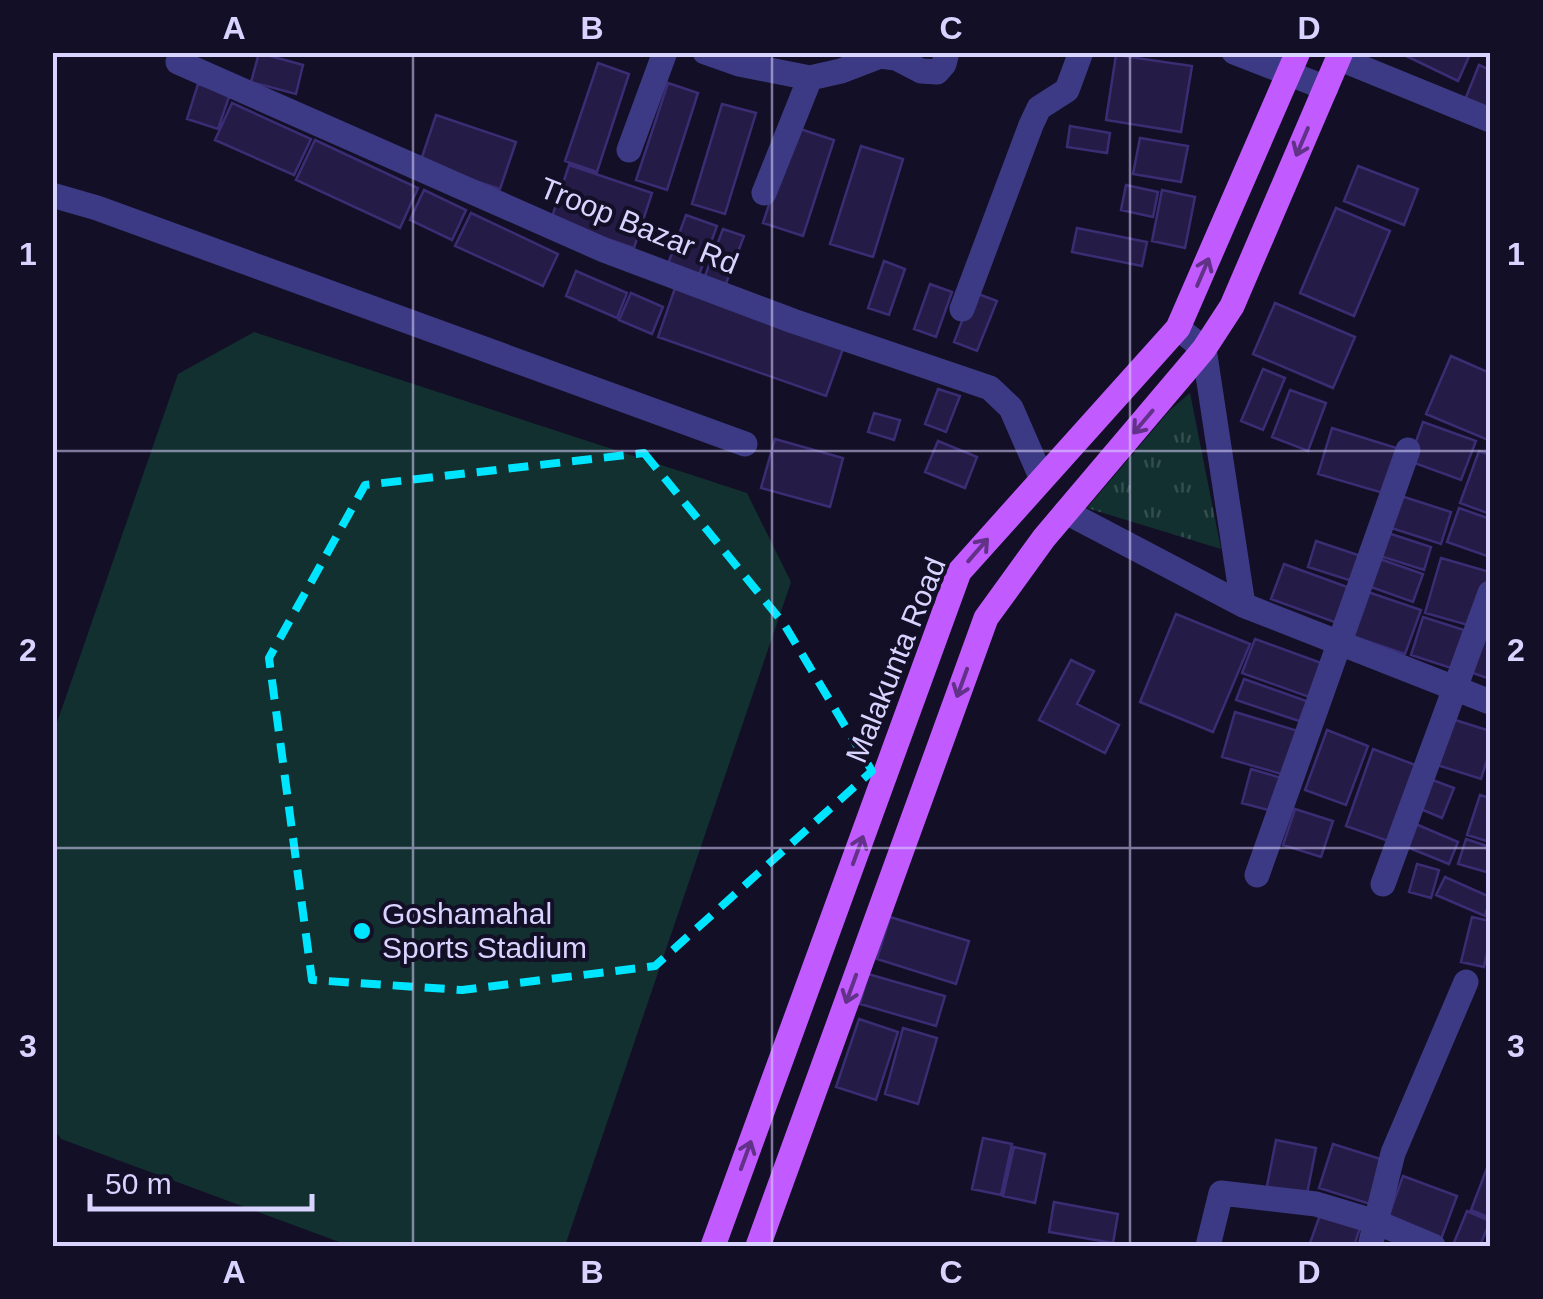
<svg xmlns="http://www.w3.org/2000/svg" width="1543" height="1299" font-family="Helvetica,sans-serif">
<defs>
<pattern id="grass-tufts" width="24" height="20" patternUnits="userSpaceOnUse" patternTransform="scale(2.5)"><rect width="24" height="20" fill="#12302f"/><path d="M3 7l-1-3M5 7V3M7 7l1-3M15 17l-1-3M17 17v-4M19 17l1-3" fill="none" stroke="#344d4e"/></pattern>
</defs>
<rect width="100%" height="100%" fill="#130f26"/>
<path fill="url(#grass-tufts)" d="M1190,393L1221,549L1087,508L1170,410Z"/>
<path fill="#12302f" d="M254,332L747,493L791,582L565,1246H350L61,1139L53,1128V734L178,374Z"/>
<path fill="#241b47" stroke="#3b2d73" stroke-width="2.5" d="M1398,52H1471L1458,81Z
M259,53L303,65L296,94L251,82Z
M1116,55L1192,66L1181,132L1106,120Z
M598,63L629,74L597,172L565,161Z
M1479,65L1490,70V118L1462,107Z
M668,83L698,93L667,190L636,180Z
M198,84L230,94L218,129L187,119Z
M232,103L311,139L294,175L215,140Z
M722,104L756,113L725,214L692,204Z
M436,115L516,142L500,189L420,163Z
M1070,126L1110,133L1107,153L1067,147Z
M794,127L834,140L803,236L763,223Z
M1140,138L1188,146L1181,182L1133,174Z
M315,140L418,188L400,228L296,180Z
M861,146L903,159L873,257L830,244Z
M569,165L652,193L634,248L551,220Z
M1358,166L1418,189L1404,225L1344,201Z
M1126,185L1158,192L1153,217L1121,210Z
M424,190L466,210L452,240L410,220Z
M1162,190L1195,197L1185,248L1152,241Z
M1336,208L1390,231L1354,316L1300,293Z
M471,213L558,254L543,286L455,246Z
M686,215L717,226L699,275L668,264Z
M1077,228L1147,242L1142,266L1072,252Z
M723,229L744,236L724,289L703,281Z
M884,261L905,269L889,315L868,308Z
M576,271L627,293L617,318L566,296Z
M930,284L952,292L936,337L914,329Z
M675,288L844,346L826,396L658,337Z
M973,292L997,301L977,351L954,342Z
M631,293L663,307L652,334L619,320Z
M1275,303L1355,337L1333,388L1253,354Z
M1451,356L1490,373L1488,440L1426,414Z
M1263,369L1285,378L1263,430L1241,421Z
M938,389L960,396L946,432L925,424Z
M1290,390L1326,403L1308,451L1272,437Z
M874,413L900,420L894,440L868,432Z
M1423,422L1476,441L1461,480L1409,461Z
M1332,428L1403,450L1390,495L1318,474Z
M775,439L843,458L830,507L761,488Z
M938,441L977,457L965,488L925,472Z
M1479,451L1490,455V514L1460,503Z
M1398,495L1451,512L1441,544L1388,527Z
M1459,508L1490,519V557L1447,542Z
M1385,532L1431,547L1424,570L1377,555Z
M1316,541L1367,558L1358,583L1308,567Z
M1377,558L1423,574L1413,602L1368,586Z
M1441,558L1490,572L1475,627L1425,613Z
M1284,564L1350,588L1337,623L1271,599Z
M1368,592L1421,610L1405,654L1352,636Z
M1176,614L1250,644L1213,732L1140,702Z
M1423,617L1464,630L1451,668L1411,655Z
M1481,630L1490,634V679L1467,671Z
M1255,639L1324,664L1312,698L1242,673Z
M1071,660L1094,671L1077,704L1119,725L1105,753L1039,720Z
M1244,679L1309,702L1302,722L1236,700Z
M1235,712L1298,731L1285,775L1222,757Z
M1452,719L1490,731V750L1481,779L1437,765Z
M1327,730L1368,746L1346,805L1305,790Z
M1373,749L1418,766L1391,842L1346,826Z
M1251,769L1285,779L1276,812L1242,803Z
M1427,778L1454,788L1442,818L1416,807Z
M1480,795L1490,798V842L1467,835Z
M1295,809L1333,821L1321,857L1283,845Z
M1411,822L1458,842L1449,864L1402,845Z
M1466,839L1490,847V873L1458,864Z
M1417,864L1439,870L1431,898L1409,892Z
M1445,877L1490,897L1485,916L1436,895Z
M890,917L969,941L956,984L877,959Z
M1472,917L1490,921V939L1484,967L1461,962Z
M868,974L945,996L936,1026L860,1004Z
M859,1019L898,1032L876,1100L836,1087Z
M903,1028L937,1038L918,1104L885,1094Z
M983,1138L1012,1144L1001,1195L972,1189Z
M1276,1140L1316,1148L1306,1199L1266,1191Z
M1333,1144L1384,1160L1370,1204L1319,1188Z
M1014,1147L1045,1154L1035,1203L1003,1196Z
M1487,1168L1490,1170V1218L1471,1210Z
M1403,1176L1457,1196L1440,1242L1386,1223Z
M1054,1202L1118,1214L1113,1243L1049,1232Z
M1467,1211L1490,1221L1480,1246L1453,1245Z
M1321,1212L1361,1225L1354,1246H1309Z"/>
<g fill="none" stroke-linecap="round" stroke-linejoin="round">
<path stroke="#3d3a85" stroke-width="25" d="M705,52L739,64L810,78L764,193
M1234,52L1326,88
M1338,58L1490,120
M178,62L604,250L793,321L990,388L1011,408L1041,477
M810,78L841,71L880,56L896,58L921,71L937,72L944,64L947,52
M629,150L665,52
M52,195L97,208L745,444
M962,309L1031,125L1039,108L1067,90L1081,52
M1178,328L1204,349L1243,605
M1066,512L1243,605L1490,702
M1257,875L1408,450
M1383,884L1490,593
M1208,1246L1221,1193L1316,1204L1376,1222L1433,1246
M1370,1246L1393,1153L1466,982"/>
<path stroke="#c25bff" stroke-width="25" d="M713,1246L959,572L1178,328L1298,52
M758,1246L986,618L1044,538L1204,349L1232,306L1341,52"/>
</g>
<defs><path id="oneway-shaft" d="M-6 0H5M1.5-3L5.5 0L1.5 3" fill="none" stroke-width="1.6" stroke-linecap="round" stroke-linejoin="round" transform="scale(2.5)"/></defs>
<g stroke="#623188">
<use href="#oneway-shaft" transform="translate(1302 142) rotate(113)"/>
<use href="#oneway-shaft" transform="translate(1203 272) rotate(-67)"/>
<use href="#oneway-shaft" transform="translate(1143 422) rotate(130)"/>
<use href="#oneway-shaft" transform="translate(978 550) rotate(-49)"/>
<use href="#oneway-shaft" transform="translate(962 683) rotate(110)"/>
<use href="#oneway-shaft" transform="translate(858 850) rotate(-70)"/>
<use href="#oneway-shaft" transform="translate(851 989) rotate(110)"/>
<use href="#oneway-shaft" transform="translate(746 1155) rotate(-70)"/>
</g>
<path fill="none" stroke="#00e5ff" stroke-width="8" stroke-dasharray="20 12" stroke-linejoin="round" d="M644,453L784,624L872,771L655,966L462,990L312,980L269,658L365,485Z"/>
<path fill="none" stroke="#d9d4ff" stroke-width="2.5" stroke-opacity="0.55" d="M413,52V1246M772,52V1246M1130,52V1246M52,451H1490M52,848H1490"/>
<circle fill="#00e5ff" stroke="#130f26" stroke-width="4" cx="362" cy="931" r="10"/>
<g text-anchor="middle" stroke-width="8" stroke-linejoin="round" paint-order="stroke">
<g font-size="30" fill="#d9d4ff" stroke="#130f26">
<text transform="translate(639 226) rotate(22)" y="10">Troop Bazar Rd</text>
<text transform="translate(896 660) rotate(-68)" y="10">Malakunta Road</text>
</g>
<g font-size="30" fill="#d9d4ff" stroke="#130f26" text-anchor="start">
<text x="382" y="924">Goshamahal<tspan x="382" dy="34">Sports Stadium</tspan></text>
</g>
</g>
<rect width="1543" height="1299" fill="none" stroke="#130f26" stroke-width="110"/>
<path d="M90 1194v15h222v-15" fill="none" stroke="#d9d4ff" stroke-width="5"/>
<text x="105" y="1194" font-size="30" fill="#d9d4ff" stroke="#130f26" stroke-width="8" paint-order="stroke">50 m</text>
<rect x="55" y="55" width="1433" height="1189" fill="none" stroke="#d9d4ff" stroke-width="4"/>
<g font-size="32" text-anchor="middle" font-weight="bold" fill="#d9d4ff">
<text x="234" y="39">A</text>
<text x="592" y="39">B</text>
<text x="951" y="39">C</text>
<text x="1309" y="39">D</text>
<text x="28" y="265">1</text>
<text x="1516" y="265">1</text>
<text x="28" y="661">2</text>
<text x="1516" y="661">2</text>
<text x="28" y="1057">3</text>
<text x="1516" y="1057">3</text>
<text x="234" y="1283">A</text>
<text x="592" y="1283">B</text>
<text x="951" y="1283">C</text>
<text x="1309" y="1283">D</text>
</g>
</svg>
